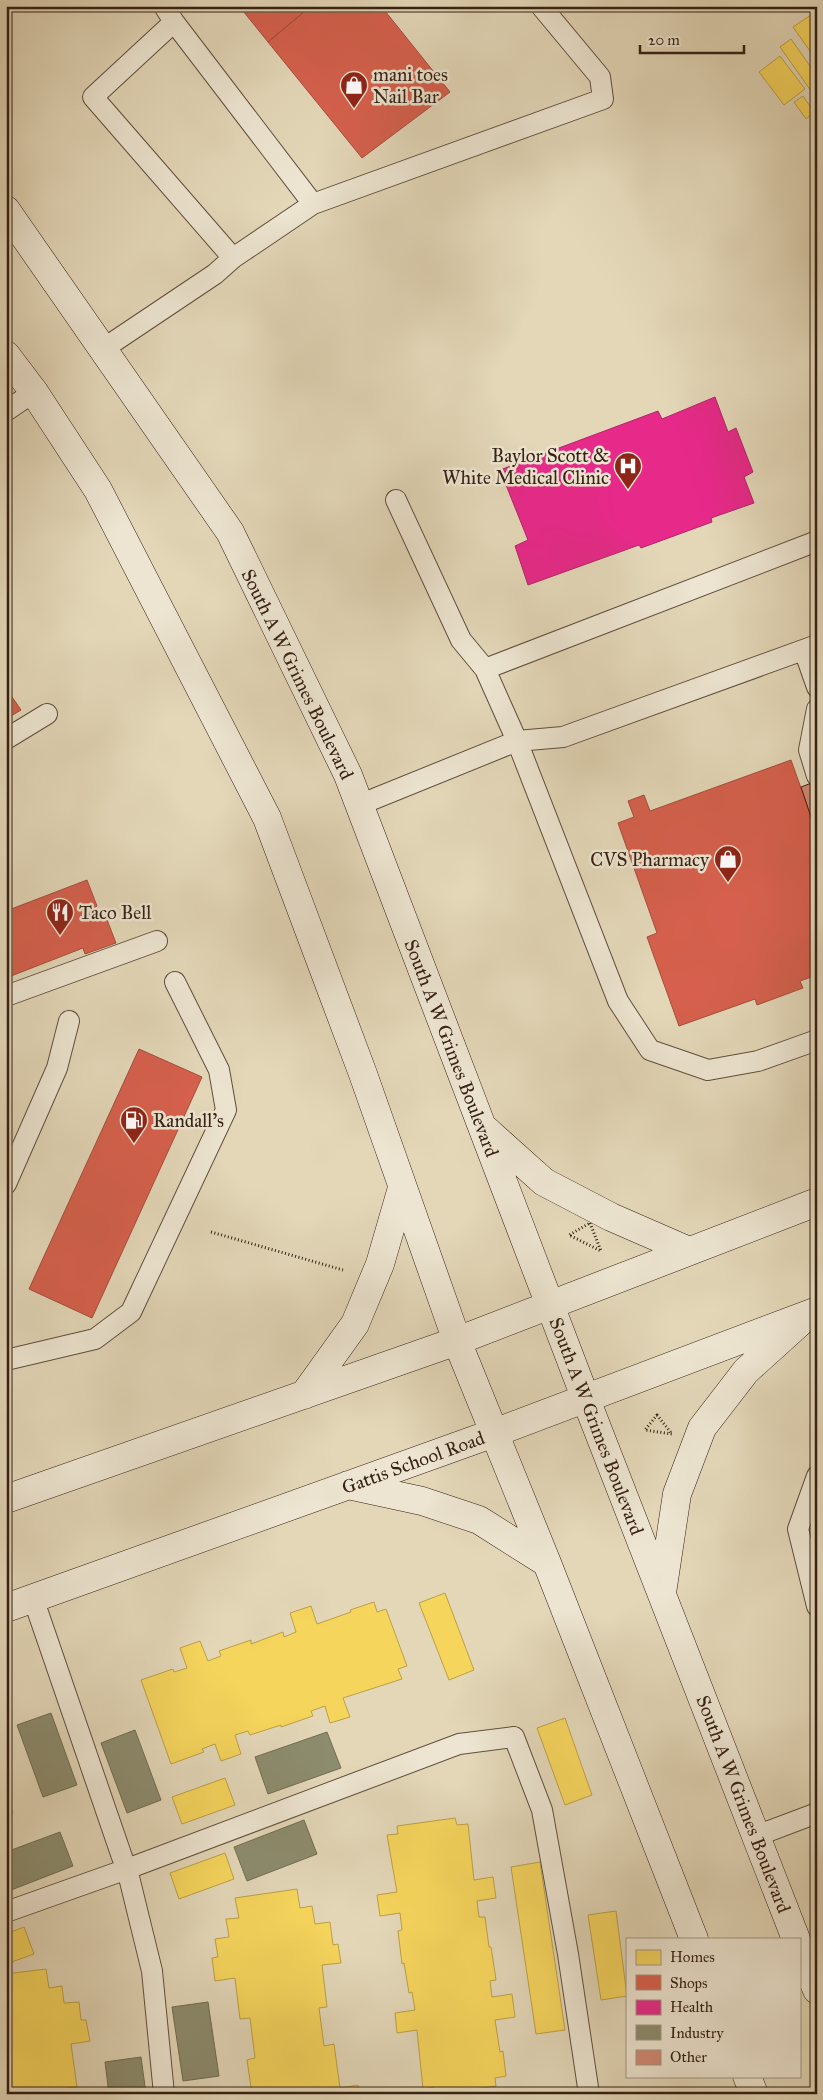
<svg xmlns="http://www.w3.org/2000/svg" width="823" height="2100" font-family="'IM FELL Great Primer',serif">
<rect width="100%" height="100%" fill="#e3d7b8"/>
<filter id="stains"><feTurbulence type="fractalNoise" baseFrequency=".004" numOctaves="4"/><feColorMatrix values="0 0 0 0 .2 0 0 0 0 .09 0 0 0 0 .02 0 0 0 .5 -.17"/></filter>
<radialGradient id="worn" r=".72"><stop offset=".6" stop-color="#630" stop-opacity="0"/><stop offset="1" stop-color="#630" stop-opacity=".3"/></radialGradient>
<path fill="#f6d55c" stroke="#bc9f46" d="M817,11V61L793,27Z
M791,39L817,76L816,98L780,47Z
M780,56L805,89L784,105L759,72Z
M803,96L814,112L806,119L794,102Z
M445,1593L474,1670L449,1680L419,1603Z
M374,1602L377,1612L386,1609L407,1666L398,1669L402,1679L343,1698L350,1717L330,1723L325,1706L311,1711L313,1716L281,1727V1725L250,1735L248,1731L235,1735L241,1754L221,1761L215,1744L202,1749L204,1752L171,1764L141,1680L173,1669L174,1672L187,1668L180,1648L200,1641L208,1661L221,1656L219,1651L251,1640V1644L283,1632L284,1637L296,1632L290,1613L311,1606L317,1624L351,1612L350,1610Z
M565,1718L592,1795L565,1805L537,1728Z
M225,1778L235,1805L182,1824L172,1797Z
M6,1794L13,1813L6,1815Z
M455,1818L457,1825L468,1824L474,1880L493,1877L496,1898L477,1901L479,1917H485L489,1947H491L496,1980L490,1981L492,1997L512,1994L515,2017L495,2020L500,2052L503,2051L506,2076L495,2078L496,2086L435,2094L434,2087L423,2089L417,2030L397,2033L395,2013L415,2010L412,1992L409,1993L404,1963L402,1964L398,1931L402,1930L400,1913L380,1916L377,1895L397,1892L387,1835L398,1834L397,1826Z
M225,1853L234,1879L179,1899L170,1873Z
M540,1862L565,2030L536,2034L511,1867Z
M297,1889L300,1908L312,1906L315,1924L330,1922L333,1945L338,1944L341,1963L322,1965L327,2007L319,2008L324,2046L334,2044L340,2088L358,2085L359,2094H252L247,2060L255,2058L250,2018L240,2019L235,1978L215,1981L212,1958L218,1957L215,1939L229,1937L226,1919L239,1918L235,1898Z
M616,1911L627,1996L601,2000L588,1915Z
M24,1927L34,1954L6,1964V1934Z
M46,1969L49,1988L62,1986L64,2003L79,2002L81,2020H86L90,2041L71,2044L77,2087L67,2088L68,2094H6V1974Z"/>
<path fill="#d6604d" stroke="#a64d3c" d="M239,6H311L268,42Z
M311,6H381L450,92L362,158L268,42Z
M6,688L21,710L6,719Z
M791,760L817,833V975L800,981L803,988L757,1005L755,999L679,1026L647,937L657,933L618,823L634,817L628,801L644,795L650,811Z
M87,880L97,906L94,908L96,915L104,912L116,943L85,954L83,948L6,978V911Z
M139,1049L202,1077L92,1318L29,1289Z"/>
<path fill="#e7298a" stroke="#b22667" d="M715,397L728,432L736,428L753,472L744,477L754,503L711,518L712,522L641,548L639,545L528,585L515,546L528,540L500,470L658,411L662,419Z"/>
<path fill="#8c8c6e" stroke="#726c53" d="M51,1713L77,1785L43,1797L17,1725Z
M135,1730L161,1800L127,1813L101,1743Z
M327,1732L341,1768L268,1794L255,1757Z
M304,1820L317,1854L247,1881L234,1847Z
M60,1832L73,1866L6,1892V1852Z
M208,2002L219,2076L183,2081L172,2007Z
M141,2057L146,2094H109L105,2062Z"/>
<path fill="#d08972" stroke="#352014" d="M817,781V825L814,826L801,787Z"/>
<g fill="none" stroke-linecap="round" stroke-linejoin="round">
<g stroke="#604e3d" stroke-width="22">
<path id="service" d="M164,6L174,22L93,97L233,258
M174,22L313,204
M103,349L215,274L233,258L313,204L603,99L600,77L541,6
M6,411L34,392
M396,500L461,640L485,669L517,741L618,1001L650,1050L708,1070L758,1061L817,1040
M804,650L817,687
M485,669L817,541
M817,709L809,750L817,776
M6,739L47,714
M359,805L517,741L563,737L817,645
M6,996L157,941
M6,1184L57,1068L69,1021
M6,1360L95,1339L131,1312L226,1110L219,1070L175,982
M817,1476L798,1529L817,1606
M33,1598L122,1857L127,1869L459,1744L514,1737L542,1810L568,1954L589,2094
M756,1836L817,1813
M6,1912L127,1869L152,1971L164,2094"/>
</g>
<g stroke="#352014" stroke-width="29">
<path id="secondary" d="M6,210L230,532L348,775L585,1397L796,1939
M6,355L34,392L98,490L267,818L363,1074L457,1341L547,1563L694,1939
M486,1130L544,1182L611,1217L689,1251
M304,1395L355,1324L380,1264L402,1188
M348,1485L422,1501L479,1520L547,1563
M6,1499L457,1341L817,1202
M662,1593L677,1494L702,1428L746,1371L799,1323
M6,1608L494,1433L817,1311
M799,1946L817,1990
M747,2076L754,2094"/>
</g>
<path stroke="#352014" stroke-width="3" stroke-dasharray="1 2.5" stroke-linecap="butt" d="M590,1223L601,1251L569,1235Z
M211,1232L343,1270
M657,1415L672,1434L645,1430Z"/>
<use href="#service" stroke="#ede5d1" stroke-width="20"/>
<use href="#secondary" stroke="#ede5d1" stroke-width="28"/>
</g>
<defs>
<g id="shop-pin" transform="scale(1.4375)"><path d="M0 17L-7.5 6A9.5 9.5 0 1 1 7.5 6Z" fill="#8f2418" stroke="#ede5d1"/><path d="M-5-2.5h2.3a2.7 3.5 0 0 1 5.4 0H5L5.5 6h-11ZM-1.5-2.5h3a1.5 2.3 0 0 0-3 0Z" fill="#fff"/></g>
<g id="hospital-pin" transform="scale(1.4375)"><path d="M0 17L-7.5 6A9.5 9.5 0 1 1 7.5 6Z" fill="#8f2418" stroke="#ede5d1"/><path d="M-5-5h3v3.5h4V-5h3V5h-3V1.5h-4V5h-3Z" fill="#fff"/></g>
<g id="restaurant-pin" transform="scale(1.4375)"><path d="M0 17L-7.5 6A9.5 9.5 0 1 1 7.5 6Z" fill="#8f2418" stroke="#ede5d1"/><path d="M-5-6h1v4h1v-4h1v4h1v-4h1v5L-1.5 .5V6h-2V.5L-5-1ZM5-6V6H3V1.5H1.5Q1.5-4 5-6Z" fill="#fff"/></g>
<g id="fuel-pin" transform="scale(1.4375)"><path d="M0 17L-7.5 6A9.5 9.5 0 1 1 7.5 6Z" fill="#8f2418" stroke="#ede5d1"/><path d="M-5.5-6h7V0h2V4h1.3V-2.5L3-4.5l.8-.8L6-3V5H2.5V1h-1V6h-7ZM-4.2-4.7v3.2H.2V-4.7Z" fill="#fff"/></g>
</defs>
<g fill-rule="evenodd">
<use href="#shop-pin" x="354" y="85"/>
<use href="#hospital-pin" x="628" y="466"/>
<use href="#shop-pin" x="728" y="859"/>
<use href="#restaurant-pin" x="60" y="912"/>
<use href="#fuel-pin" x="134" y="1120"/>
</g>
<g text-anchor="middle" stroke-width="5" stroke-linejoin="round" paint-order="stroke">
<g font-size="19" fill="#352014" stroke="#ede5d1" text-anchor="start">
<text x="373" y="81">mani toes<tspan x="373" dy="22">Nail Bar</tspan></text>
<text x="609" y="462" text-anchor="end">Baylor Scott &amp;<tspan x="609" dy="22">White Medical Clinic</tspan></text>
<text x="709" y="866" text-anchor="end">CVS Pharmacy</text>
<text x="79" y="919">Taco Bell</text>
<text x="153" y="1127">Randall's</text>
</g>
<g font-size="19" fill="#352014" stroke="#ede5d1">
<text transform="translate(298 674) rotate(64)" y="7">South A W Grimes Boulevard</text>
<text transform="translate(452 1048) rotate(69)" y="7">South A W Grimes Boulevard</text>
<text transform="translate(597 1426) rotate(69)" y="7">South A W Grimes Boulevard</text>
<text transform="translate(413 1462) rotate(-20)" y="7">Gattis School Road</text>
<text transform="translate(744 1804) rotate(69)" y="7">South A W Grimes Boulevard</text>
</g>
</g>
<rect width="823" height="2100" fill="none" stroke="#e3d7b8" stroke-width="25"/>
<rect x="8" y="8" width="808" height="2085" fill="none" stroke="#352014" stroke-width="2.5"/>
<rect x="12" y="12" width="798" height="2075" fill="none" stroke="#352014"/>
<rect x="626" y="1938" width="175" height="140" fill="#ede5d1" stroke="#a39685"/>
<rect x="636" y="1950" width="25" height="15" fill="#f6d55c" stroke="#a39685"/>
<text x="670" y="1962" font-size="15" fill="#352014">Homes</text>
<rect x="636" y="1975" width="25" height="15" fill="#d6604d" stroke="#a39685"/>
<text x="670" y="1988" font-size="15" fill="#352014">Shops</text>
<rect x="636" y="2000" width="25" height="15" fill="#e7298a" stroke="#a39685"/>
<text x="670" y="2012" font-size="15" fill="#352014">Health</text>
<rect x="636" y="2025" width="25" height="15" fill="#8c8c6e" stroke="#a39685"/>
<text x="670" y="2038" font-size="15" fill="#352014">Industry</text>
<rect x="636" y="2050" width="25" height="15" fill="#d08972" stroke="#a39685"/>
<text x="670" y="2062" font-size="15" fill="#352014">Other</text>
<path d="M640 45v8h104v-8" fill="none" stroke="#352014" stroke-width="2.5"/>
<text x="648" y="45" font-size="15" fill="#352014" stroke="#ede5d1" stroke-width="4" paint-order="stroke">20 m</text>
<rect width="100%" height="100%" filter="url(#stains)"/>
<rect width="100%" height="100%" fill="url(#worn)"/>
</svg>
